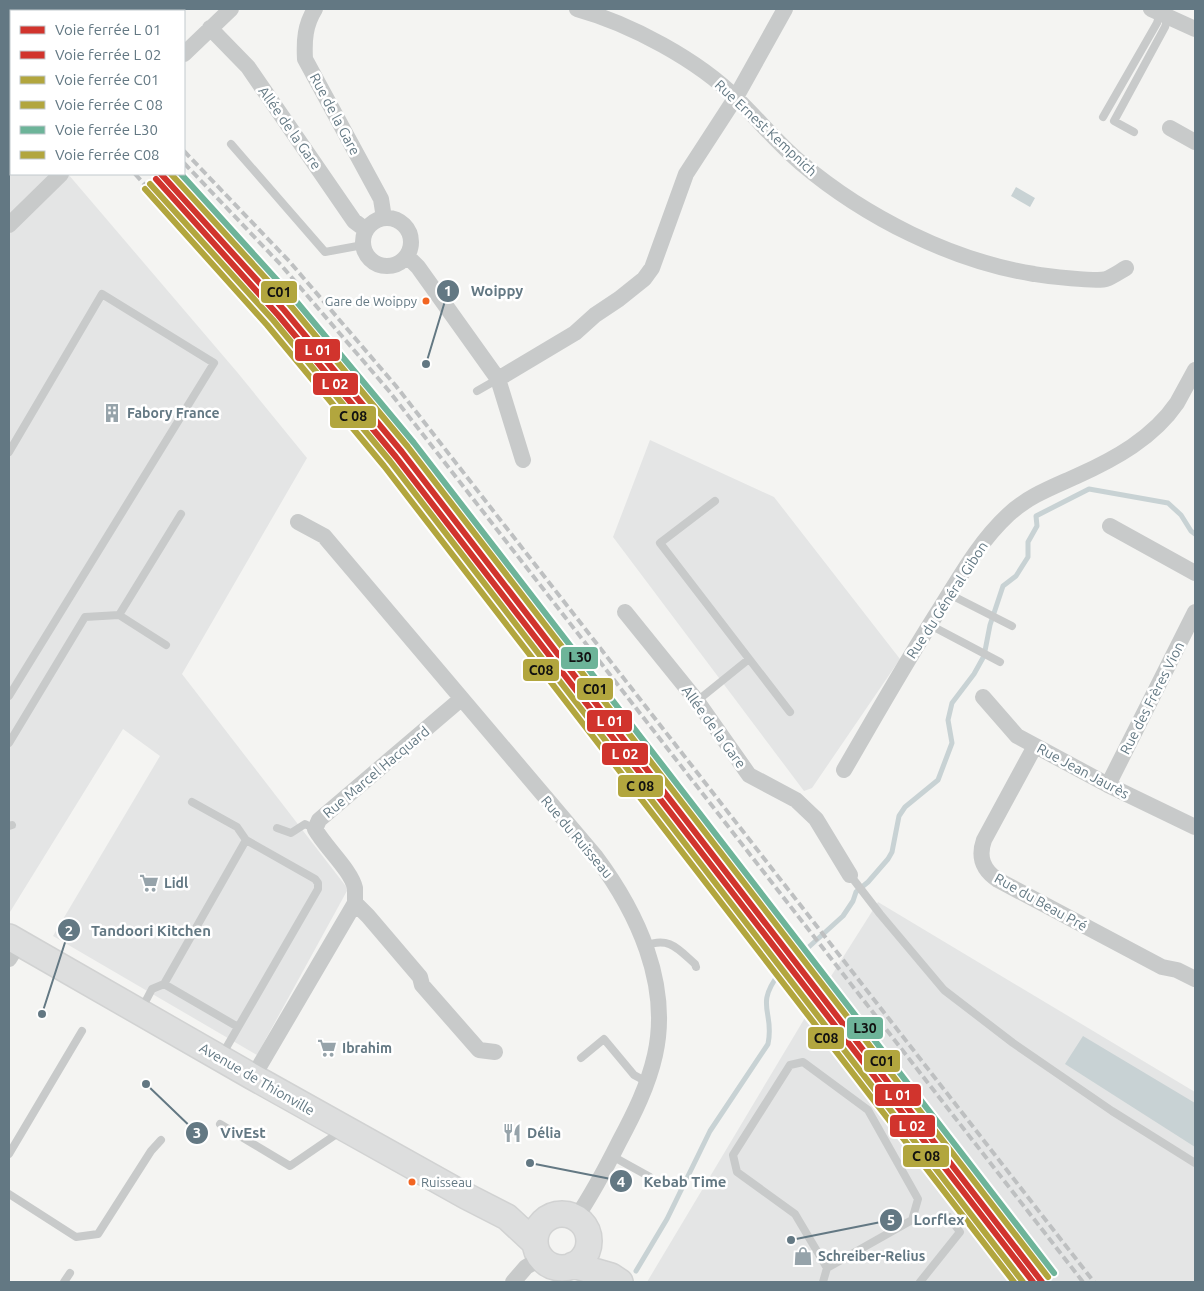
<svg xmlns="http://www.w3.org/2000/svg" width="1204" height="1291" font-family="Ubuntu,sans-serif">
<rect width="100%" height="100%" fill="#f4f4f2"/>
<path fill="#e4e5e5" d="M9,111L11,113V174H68L237,372L307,458L182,674L348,889L257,1055L53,936L160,756L123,729L10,912H9Z
M650,440L774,497L900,659L812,788L804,791L613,537Z
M878,902L1195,1092V1282H647L809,1011Z"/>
<path fill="#c8d2d4" d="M1016,187L1035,198L1030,207L1011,196Z
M1083,1036L1195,1103V1147L1065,1064Z"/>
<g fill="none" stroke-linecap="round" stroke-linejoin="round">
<path stroke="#c8d2d4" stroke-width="5" d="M636,1271L667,1219L710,1131L768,1044C775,1012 754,1006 779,974L843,916L853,901L856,892L868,882L888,859L892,852L899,816L905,807L938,780L952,743L948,720L952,703L974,674L984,656L990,625L1003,586L1016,576L1028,557V542L1037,526L1036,516L1089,489L1168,503L1181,515L1191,531L1195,534"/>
<g stroke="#d1d2d2" stroke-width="28">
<path id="primary" d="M9,937L253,1077L466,1196L507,1217L535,1243
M535 1241a27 27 0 1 1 54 0a27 27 0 1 1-54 0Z
M573,1265L611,1276L620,1282"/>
</g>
<path stroke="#c8caca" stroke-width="8" d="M1103,117L1157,23L1160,13
M1134,132L1114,121L1165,27L1168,17
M231,144L325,252L363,245
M477,391L498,379
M9,452L102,294L214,363L9,696
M715,501L660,543L790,712
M949,594L1012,626
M119,615L166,645
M930,625L1000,662
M697,701L749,659
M9,743L85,617L119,615L181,514
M192,802L237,827L246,840L315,879L318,883V889L222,1055
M9,826L12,825
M277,828L291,833L305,824L315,829
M850,875L880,914L944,990L1013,1043L1112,1111L1195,1163
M645,946C669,936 678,949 695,964L696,967
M142,1008L152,989L164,984
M238,1027L164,984L246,840
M581,1058L604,1039L634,1075L647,1082
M220,1124L290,1166L341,1131
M9,1154L82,1031
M612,1156L650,1177
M9,1194L76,1237L98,1234L151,1151L161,1140
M64,1282L70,1273
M823,1282L827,1268L912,1220L918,1199L868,1110L803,1062L790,1065L733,1155L737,1172L795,1214L827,1268
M920,1282L960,1232L949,1217"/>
<path stroke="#c8caca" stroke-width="16" d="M315,9C305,25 304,40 305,59L381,199L384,218
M577,9C631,24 698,60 737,99C759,120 778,144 801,163C865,217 952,261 1034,274C1045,276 1098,282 1106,279C1112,277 1119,272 1126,268
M1151,9L1195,29
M210,28L248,67L354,221L366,230
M184,54L231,9
M1170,128L1195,142
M363 242a24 24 0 1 1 48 0a24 24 0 1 1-48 0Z
M9,225L61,174
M407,256L418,267L498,379L523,460
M498,379L575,333L595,315L619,299L644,279L652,268L686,174L736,97L785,9
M298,522L324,536L596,857C637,912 671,984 655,1055C648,1086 634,1114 619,1142C606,1168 592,1194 576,1218
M1110,526L1195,573
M625,612L697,701L749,775L796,800L816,819L850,875
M983,697L1017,736L1108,785L1195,827
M1035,746L984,840C978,857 983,870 998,880L1162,967L1177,970L1195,979
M844,770C876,715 907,660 941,607C961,575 980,541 1008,515C1028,496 1053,487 1077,476C1115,459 1153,438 1177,403C1183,392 1189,381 1195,370
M1108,785L1195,612
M355,903L368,916L420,977L422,985L479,1050L495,1052
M9,959L19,943
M253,1077L355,903C355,898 355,893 355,888C351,870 325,847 315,829L319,820L461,699
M513,1282L526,1267L541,1258"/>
<use href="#primary" stroke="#dddede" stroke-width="25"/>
<path stroke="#bec0c1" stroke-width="4" stroke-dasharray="8 4" stroke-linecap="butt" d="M25,9L28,11
M38,9L41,11
M9,41L11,43
M9,71L11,73
M184,151L289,261L396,386L1094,1282
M184,163L281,265L389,391L1083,1282
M135,174L205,250L332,401L688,860L713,891L754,932L781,963L858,1066L908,1127L1027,1282"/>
<g stroke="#fff" stroke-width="10">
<path id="rail-1" d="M161,174L284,310L402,452L1042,1282"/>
</g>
<g stroke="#fff" stroke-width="10">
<path id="rail-2" d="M156,179L278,315L396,457L1033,1282"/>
</g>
<g stroke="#fff" stroke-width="10">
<path id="rail-3" d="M171,174L290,305L408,447L1048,1277"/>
</g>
<g stroke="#fff" stroke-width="10">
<path id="rail-4" d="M150,184L273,320L390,461L1023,1282"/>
</g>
<g stroke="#fff" stroke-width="10">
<path id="rail-5" d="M181,174L296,301L414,443L1054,1273"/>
</g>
<g stroke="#fff" stroke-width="10">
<path id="rail-6" d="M145,189L267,325L384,466L1014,1282"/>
</g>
<use href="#rail-1" stroke="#d1342d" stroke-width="6"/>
<use href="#rail-2" stroke="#d1342d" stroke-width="6"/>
<use href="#rail-3" stroke="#b2a63e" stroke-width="6"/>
<use href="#rail-4" stroke="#b2a63e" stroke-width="6"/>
<use href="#rail-5" stroke="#6db499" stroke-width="6"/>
<use href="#rail-6" stroke="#b2a63e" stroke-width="6"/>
</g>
<defs>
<g id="building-bare" transform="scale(1.5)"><path d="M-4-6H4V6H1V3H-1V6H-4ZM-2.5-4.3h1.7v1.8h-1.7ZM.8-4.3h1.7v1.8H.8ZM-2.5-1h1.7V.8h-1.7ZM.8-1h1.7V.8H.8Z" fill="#96a3aa" stroke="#fff" stroke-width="2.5" paint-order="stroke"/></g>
<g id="supermarket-bare" transform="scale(1.5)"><path d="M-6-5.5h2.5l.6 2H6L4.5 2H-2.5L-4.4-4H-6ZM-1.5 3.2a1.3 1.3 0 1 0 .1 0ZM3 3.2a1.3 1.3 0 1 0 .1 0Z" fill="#96a3aa" stroke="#fff" stroke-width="2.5" paint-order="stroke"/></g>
<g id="restaurant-bare" transform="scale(1.5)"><path d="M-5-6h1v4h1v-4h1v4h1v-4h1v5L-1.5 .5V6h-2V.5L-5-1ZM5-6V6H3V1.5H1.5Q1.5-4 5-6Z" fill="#96a3aa" stroke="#fff" stroke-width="2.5" paint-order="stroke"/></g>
<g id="shop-bare" transform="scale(1.5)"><path d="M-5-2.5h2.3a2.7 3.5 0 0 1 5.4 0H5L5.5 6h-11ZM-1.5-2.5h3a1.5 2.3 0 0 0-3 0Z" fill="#96a3aa" stroke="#fff" stroke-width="2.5" paint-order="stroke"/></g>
</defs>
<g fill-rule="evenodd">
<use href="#building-bare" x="112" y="413"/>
<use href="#supermarket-bare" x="149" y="883"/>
<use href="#supermarket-bare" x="327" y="1048"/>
<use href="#restaurant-bare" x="512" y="1133"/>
<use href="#shop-bare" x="803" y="1256"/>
</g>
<g fill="#f26522" stroke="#fff" stroke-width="2">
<circle cx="426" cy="301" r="4.5"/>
<circle cx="412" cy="1182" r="4.5"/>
</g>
<g text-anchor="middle" stroke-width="5" stroke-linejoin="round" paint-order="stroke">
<g font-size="13" fill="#637883" stroke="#fff" text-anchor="end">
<text x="417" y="306">Gare de Woippy</text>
<text x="421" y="1187" text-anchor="start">Ruisseau</text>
</g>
<g font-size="14" fill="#637883" stroke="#fff">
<text transform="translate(335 114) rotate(62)" y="5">Rue de la Gare</text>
<text transform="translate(290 128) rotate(55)" y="5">Allée de la Gare</text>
<text transform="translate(766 128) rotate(43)" y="5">Rue Ernest Kempnich</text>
<text transform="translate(947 600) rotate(-57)" y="5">Rue du Général Gibon</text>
<text transform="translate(1152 698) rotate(-63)" y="5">Rue des Frères Vion</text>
<text transform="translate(714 727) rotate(54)" y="5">Allée de la Gare</text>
<text transform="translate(1083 771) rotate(28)" y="5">Rue Jean Jaurès</text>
<text transform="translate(376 772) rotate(-40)" y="5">Rue Marcel Hacquard</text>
<text transform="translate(577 837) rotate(50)" y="5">Rue du Ruisseau</text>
<text transform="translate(1041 902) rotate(29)" y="5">Rue du Beau Pré</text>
<text transform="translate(257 1079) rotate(30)" y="5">Avenue de Thionville</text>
</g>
<g font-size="14" font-weight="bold" fill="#637883" stroke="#fff" text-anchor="start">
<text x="127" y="418">Fabory France</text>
<text x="164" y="888">Lidl</text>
<text x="342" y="1053">Ibrahim</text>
<text x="527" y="1138">Délia</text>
<text x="818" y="1261">Schreiber-Relius</text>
</g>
</g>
<path fill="none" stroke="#637883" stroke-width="2" d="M426 364L448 291M42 1014L69 930M146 1084L197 1133M530 1163L621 1181M791 1240L891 1220"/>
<g fill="#637883" stroke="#fff" stroke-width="2">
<circle cx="426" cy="364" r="5"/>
<circle cx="42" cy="1014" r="5"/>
<circle cx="146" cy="1084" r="5"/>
<circle cx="530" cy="1163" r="5"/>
<circle cx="791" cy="1240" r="5"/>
<circle cx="448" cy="291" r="12"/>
<circle cx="69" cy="930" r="12"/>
<circle cx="197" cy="1133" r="12"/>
<circle cx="621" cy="1181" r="12"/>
<circle cx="891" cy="1220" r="12"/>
</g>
<g font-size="15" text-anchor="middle" font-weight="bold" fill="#fff">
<text x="448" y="296">1</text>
<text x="69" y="936">2</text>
<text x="197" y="1138">3</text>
<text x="621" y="1187">4</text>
<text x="891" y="1225">5</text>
</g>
<g font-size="15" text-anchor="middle" font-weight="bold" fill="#637883" stroke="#fff" stroke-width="5" stroke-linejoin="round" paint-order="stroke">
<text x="497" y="296">Woippy</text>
<text x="151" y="936">Tandoori Kitchen</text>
<text x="243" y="1138">VivEst</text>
<text x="685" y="1187">Kebab Time</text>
<text x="939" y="1225">Lorflex</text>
</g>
<g stroke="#fff" stroke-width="2">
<rect x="260" y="280" width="38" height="24" rx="5" fill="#b2a63e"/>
<rect x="294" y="338" width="47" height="24" rx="5" fill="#d1342d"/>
<rect x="312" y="372" width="47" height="24" rx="5" fill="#d1342d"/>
<rect x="329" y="405" width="48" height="24" rx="5" fill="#b2a63e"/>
<rect x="560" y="646" width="39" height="24" rx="5" fill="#6db499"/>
<rect x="522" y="658" width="38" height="24" rx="5" fill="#b2a63e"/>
<rect x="576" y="677" width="38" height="24" rx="5" fill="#b2a63e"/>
<rect x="586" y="709" width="47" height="24" rx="5" fill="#d1342d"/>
<rect x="601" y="742" width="48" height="24" rx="5" fill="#d1342d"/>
<rect x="617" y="774" width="47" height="24" rx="5" fill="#b2a63e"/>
<rect x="846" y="1016" width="38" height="24" rx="5" fill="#6db499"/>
<rect x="807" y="1026" width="38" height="24" rx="5" fill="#b2a63e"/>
<rect x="863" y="1049" width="38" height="24" rx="5" fill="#b2a63e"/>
<rect x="874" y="1083" width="48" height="24" rx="5" fill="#d1342d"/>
<rect x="889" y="1114" width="47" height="24" rx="5" fill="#d1342d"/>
<rect x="902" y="1144" width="48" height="24" rx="5" fill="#b2a63e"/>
</g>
<g font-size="14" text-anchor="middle" font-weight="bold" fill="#fff">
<text x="318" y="355">L 01</text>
<text x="335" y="389">L 02</text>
<text x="610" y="726">L 01</text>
<text x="625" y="759">L 02</text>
<text x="898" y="1100">L 01</text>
<text x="912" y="1131">L 02</text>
</g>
<g font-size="14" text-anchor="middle" font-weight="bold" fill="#111">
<text x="279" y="297">C01</text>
<text x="353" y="421">C 08</text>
<text x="580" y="662">L30</text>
<text x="541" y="675">C08</text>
<text x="595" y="694">C01</text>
<text x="640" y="791">C 08</text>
<text x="865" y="1033">L30</text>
<text x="826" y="1043">C08</text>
<text x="882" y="1066">C01</text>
<text x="926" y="1161">C 08</text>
</g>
<rect width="1204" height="1291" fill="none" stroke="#637883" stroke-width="20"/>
<rect x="10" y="10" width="175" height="165" fill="#ffffff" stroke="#c1c9cd"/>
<rect x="20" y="26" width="25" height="8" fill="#d1342d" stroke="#c1c9cd"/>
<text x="55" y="35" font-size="15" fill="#637883">Voie ferrée L 01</text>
<rect x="20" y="51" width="25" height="8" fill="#d1342d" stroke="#c1c9cd"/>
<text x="55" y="60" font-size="15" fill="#637883">Voie ferrée L 02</text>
<rect x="20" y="76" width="25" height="8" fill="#b2a63e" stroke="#c1c9cd"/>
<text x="55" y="85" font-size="15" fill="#637883">Voie ferrée C01</text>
<rect x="20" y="101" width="25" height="8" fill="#b2a63e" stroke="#c1c9cd"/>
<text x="55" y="110" font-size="15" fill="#637883">Voie ferrée C 08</text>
<rect x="20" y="126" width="25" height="8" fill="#6db499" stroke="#c1c9cd"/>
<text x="55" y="135" font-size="15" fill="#637883">Voie ferrée L30</text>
<rect x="20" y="151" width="25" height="8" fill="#b2a63e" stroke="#c1c9cd"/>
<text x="55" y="160" font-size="15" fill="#637883">Voie ferrée C08</text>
</svg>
